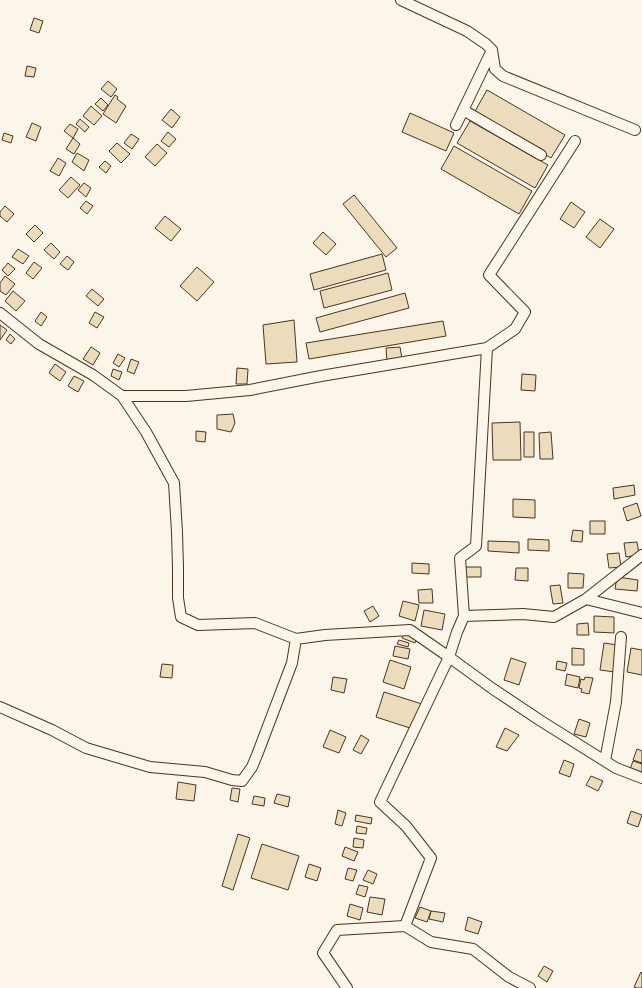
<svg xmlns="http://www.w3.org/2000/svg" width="642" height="988" font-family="Quicksand,sans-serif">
<rect width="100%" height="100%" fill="#fbf6e9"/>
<path fill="#ecdcbc" stroke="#4a3520" d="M34,18L43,21L39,33L30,30Z
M27,66L36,68L34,77L25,76Z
M108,81L117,89L111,97L101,89Z
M487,90L565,135L551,158L474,113Z
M115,95L118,97L117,99L126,106L116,123L103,114Z
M101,98L108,105L103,111L95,104Z
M91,106L102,116L94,125L83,116Z
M171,109L180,117L172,128L162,120Z
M410,113L454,133L446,151L402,132Z
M80,119L89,127L85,132L76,124Z
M470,121L548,165L535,188L457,143Z
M32,123L41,127L36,141L26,137Z
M70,124L78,129L73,138L64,131Z
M168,132L176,139L169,147L161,141Z
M4,133L13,136L11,143L2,140Z
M131,134L139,139L132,149L124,143Z
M73,138L80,144L74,154L66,149Z
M117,143L130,154L121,163L109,151Z
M157,144L167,153L155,166L145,157Z
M454,146L532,191L519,214L441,169Z
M77,153L89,160L84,171L72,162Z
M58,158L66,163L59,176L50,171Z
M105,161L111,166L106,173L99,167Z
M71,177L80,185L68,198L59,190Z
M84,183L91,188L86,197L78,190Z
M354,195L397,248L386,257L343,204Z
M86,201L93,206L87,214L80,208Z
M571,202L585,212L574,228L560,219Z
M5,206L14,214L7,222L0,216V212Z
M165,216L181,229L171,241L155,228Z
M600,219L614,229L600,248L586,237Z
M35,225L43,233L34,242L26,234Z
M323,232L336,244L326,255L313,243Z
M51,243L60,252L54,259L44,250Z
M18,249L29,256L23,264L12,257Z
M382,254L386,270L314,290L310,274Z
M67,256L74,262L68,270L60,264Z
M34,262L42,268L33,279L26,273Z
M8,263L15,269L8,276L2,270Z
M197,267L214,282L197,301L180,286Z
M388,273L392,290L324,308L320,291Z
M5,276L15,284L6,295L0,291V283Z
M92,289L104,299L98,306L86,296Z
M13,291L25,301L16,311L5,301Z
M405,293L409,308L320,332L316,318Z
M41,312L47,317L41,326L35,321Z
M95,312L104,317L97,328L89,323Z
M294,320L297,362L266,364L263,325Z
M443,321L446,336L309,359L306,343Z
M0,325L7,330L0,340Z
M10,334L15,339L11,344L6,340Z
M91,347L100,353L93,365L83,359Z
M400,347L402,359L387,361L386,348Z
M118,354L125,358L119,367L113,363Z
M131,359L139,362L134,374L127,371Z
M55,364L66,372L60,381L49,373Z
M237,368L248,369L247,384H236Z
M113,369L122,372L119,380L111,376Z
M522,374L536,375L535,391L521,390Z
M74,376L84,381L78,392L68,386Z
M233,414L235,423L231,432L217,429V415Z
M520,422L521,460H493L492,423Z
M196,431L206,432L205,442L196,441Z
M524,432H534V457H524Z
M551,432L553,459H540L539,433Z
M634,485L635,495L614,499L613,488Z
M513,499L535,500V518L513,517Z
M637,503L641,516L627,521L623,508Z
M590,521H605V534H590Z
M573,530L583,531L582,542L571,541Z
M528,539L549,540V551L528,550Z
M488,541L519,542V553L488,551Z
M637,542L639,555L626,557L624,543Z
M619,553L621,567L609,568L607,554Z
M412,563L429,564V574L412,573Z
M465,567H481V577H465Z
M516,568H528V581L515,580Z
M568,573L584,574L583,588H568Z
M617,577L638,580L637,591L615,589Z
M560,585L563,603L553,604L550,586Z
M432,589L433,603H419L418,590Z
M403,601L419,605L415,621L399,616Z
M373,606L379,616L370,622L364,611Z
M424,610L445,614L442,630L421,626Z
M594,616L614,617V633L594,632Z
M588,623L589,635H577V624Z
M403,633L417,638L415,643L402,638Z
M399,640L409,643L408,647L397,644Z
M604,643L618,645L615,672L600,670Z
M395,646L410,649L408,659L393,656Z
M572,648L584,649V665H572Z
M631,648L642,650V675L627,672Z
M511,658L526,663L519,685L504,680Z
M390,660L411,667L404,689L383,682Z
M557,661L567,663L565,671L556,669Z
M162,664L173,665L172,678L160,677Z
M567,674L580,677L578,688L565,685Z
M333,677L347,679L344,693L331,690Z
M585,677L593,678L589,694L581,692L582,689L579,688L581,679L584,680Z
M384,692L422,704L413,729L376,717Z
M579,719L590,723L586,737L574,734Z
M505,728L519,735L507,751L496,747Z
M330,730L346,737L339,753L323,747Z
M361,735L369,740L361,754L353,750Z
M637,749L642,751V763L633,760Z
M564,760L574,764L570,777L559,773Z
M633,761L642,764V772L640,777L629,772Z
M591,776L603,781L598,791L586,785Z
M178,782L196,785L194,801L176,799Z
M232,788L240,789L238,802L230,800Z
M277,794L290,797L288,807L274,803Z
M254,796L265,798L264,806L252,804Z
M338,810L346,813L342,826L335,824Z
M631,811L642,815L638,827L627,823Z
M356,815L372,818L371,824L355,821Z
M357,826L367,828L366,834L356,833Z
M238,834L250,838L233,890L222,886Z
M354,838L364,840L363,848L353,847Z
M262,844L299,856L288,890L251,878Z
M345,847L358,852L354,861L342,856Z
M309,864L321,868L317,881L305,877Z
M348,868L357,870L353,881L345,879Z
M368,870L377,874L373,884L363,880Z
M359,885L368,887L365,897L356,894Z
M370,897L385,899L382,915L367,912Z
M350,904L363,908L360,920L347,916Z
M420,907L431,911L427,922L415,918Z
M431,911L445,913L443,922L429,919Z
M468,917L482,922L478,934L465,930Z
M544,966L553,971L547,982L538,976Z
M641,972L642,973V988H637L634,987Z"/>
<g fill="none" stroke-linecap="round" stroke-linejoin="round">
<g stroke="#4a3520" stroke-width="12">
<path id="minor" d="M401,0L467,31L486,44L492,50L495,69L503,76L635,130
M463,110L541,155
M456,125L492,50
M0,313L39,344L93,375L122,396L146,432L174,483L177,532L178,567V598L181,617L198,625L255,623L296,639L325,635L410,630L449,657L493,689L541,721L616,768L642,778
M122,396H186L250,390L321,376L487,348
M586,599L642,555
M464,616L460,558L476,546L487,348L515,329L525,312L489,275L575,141
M0,707L52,730L86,748L150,767L205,772L232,780L242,781L252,767L257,755L292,663L296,639
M605,761L616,702L621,637
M347,988L323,953L337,930L405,926
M530,988L509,977L473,949L431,942L405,926L431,858L406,826L380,802L449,657L457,632L464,616L523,614L554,617L586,599L642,613"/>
</g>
<use href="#minor" stroke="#fbf6e9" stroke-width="10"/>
</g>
</svg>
